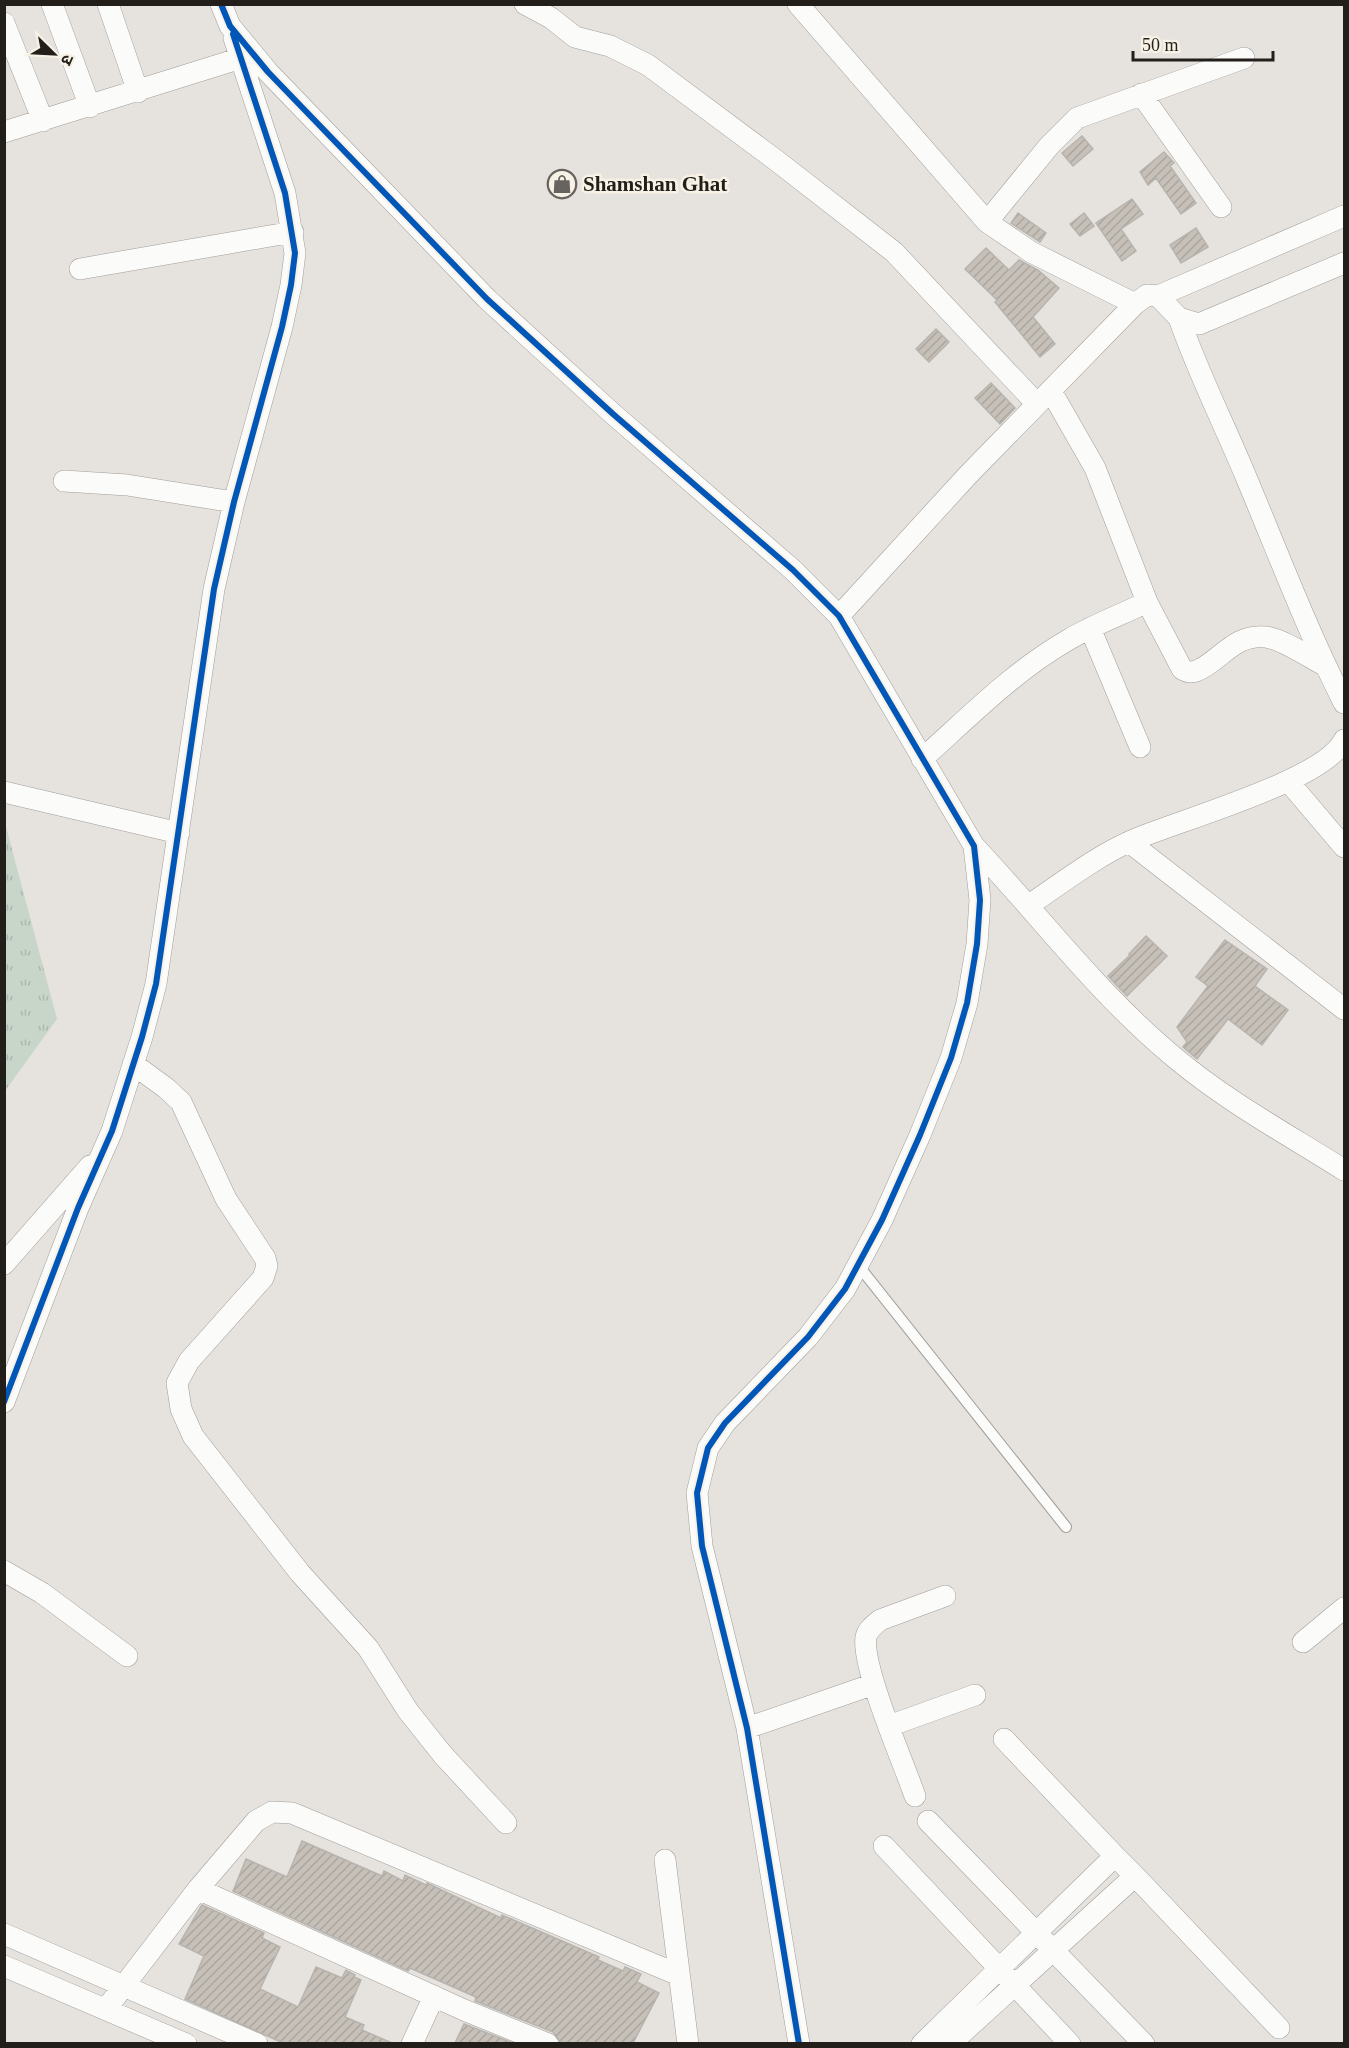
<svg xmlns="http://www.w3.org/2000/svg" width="1349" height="2048" font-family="'Times New Roman','Noto Sans Devanagari',serif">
<defs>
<pattern id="grass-tufts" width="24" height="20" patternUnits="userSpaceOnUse" patternTransform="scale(1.5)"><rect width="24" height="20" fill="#c8d6ca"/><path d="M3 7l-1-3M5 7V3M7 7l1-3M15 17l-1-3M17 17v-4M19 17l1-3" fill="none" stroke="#acb7ad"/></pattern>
<pattern id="building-hatch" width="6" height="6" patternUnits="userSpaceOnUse" patternTransform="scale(1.5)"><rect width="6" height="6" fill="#c6c0b8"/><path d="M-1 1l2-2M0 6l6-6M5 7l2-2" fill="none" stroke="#aaa59e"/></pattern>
</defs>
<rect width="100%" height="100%" fill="#e6e2dd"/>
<path fill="url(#grass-tufts)" d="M4,819L57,1019L5,1091H4Z"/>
<path fill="url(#building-hatch)" stroke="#b7b4af" stroke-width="1.5" d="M1082,136L1093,149L1073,166L1062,153Z
M1164,152L1174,163L1170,166L1196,203L1181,214L1156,178L1148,185L1140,172Z
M1132,199L1143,214L1121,229L1136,251L1122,261L1096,223Z
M1018,213L1046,233L1040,242L1011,223Z
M1084,213L1094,226L1080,236L1070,224Z
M1196,228L1208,247L1181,263L1170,245Z
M986,248L1009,270L1019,260L1038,270L1059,288L1033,317L1055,344L1040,357L995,302L997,300L965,269Z
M936,329L949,342L929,362L916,349Z
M991,383L1015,408L1000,424L975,398Z
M1146,936L1167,956L1127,996L1108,976L1130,955L1129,954Z
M1225,940L1267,969L1255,986L1288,1010L1262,1045L1228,1019L1197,1059L1183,1047L1187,1042L1177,1027L1208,986L1196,977Z
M302,1841L382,1876L384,1871L403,1881L405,1875L426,1885L427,1883L501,1918L502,1915L599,1957L598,1960L623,1971L625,1967L641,1974L637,1982L659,1993L633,2043H561L553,2032L475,2001L476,1997L410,1968L408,1971L233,1891L246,1859L287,1877Z
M202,1905L264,1933L262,1938L280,1947L260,1989L298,2007L316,1967L342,1978L346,1970L355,1975L354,1977L361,1980L345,2017L364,2025L362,2030L392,2043H283L185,1999L204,1956L179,1944Z
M464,2024L513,2043H455Z"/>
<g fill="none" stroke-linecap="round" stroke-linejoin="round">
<g stroke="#a19e9a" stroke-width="12">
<path id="service" d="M858,1265L1066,1527"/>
</g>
<g stroke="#a19e9a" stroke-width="22">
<path id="minor" d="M52,4L90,107
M108,4L138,92
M221,4L230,26L268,72L487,299L613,414L793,570L839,616L974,846L980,900L977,944L967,1003L951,1058L920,1135L882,1220L845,1289L808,1337L725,1423L708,1448L697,1493L702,1546L747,1728L799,2044
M525,4L551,18L575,37L610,46L648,65L777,161L894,252L1037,404
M798,4L987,222L1031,252L1135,304
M4,23L43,121
M1141,94L1221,207
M4,132L241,58
M987,222L1049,146L1077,118L1244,58
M80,269L293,232
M1158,296L1344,216
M1179,318C1198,373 1224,424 1246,477C1278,553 1307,630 1344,703
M1051,391L1095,468L1147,602L1182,669C1187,672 1191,673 1196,671C1219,663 1233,633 1266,637C1283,639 1310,658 1326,666
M64,481L127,485L234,502
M839,616L968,475L1135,304L1147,295L1158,296L1179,318L1199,324L1344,263
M1090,628L1140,747
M922,759C969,717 1014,671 1068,640C1093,625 1121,615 1147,602
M1288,781L1344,847
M4,792L179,833
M1129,842L1344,1009
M974,846C1040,916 1099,995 1174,1057C1226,1101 1287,1134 1344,1170
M1029,905C1062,883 1095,857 1131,841C1176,821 1324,781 1344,740
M133,1064L166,1088L181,1102L226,1199L265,1258L267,1266L263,1278L189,1361L177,1383L181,1409L193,1436L300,1573L368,1648L408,1711L443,1755L506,1823
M4,1264L90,1166
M4,1402L78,1208L112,1131L142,1037L156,984L214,589L234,502L282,327L291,285L295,253L285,193L234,38
M4,1571L42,1593L127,1656
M1303,1642L1344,1608
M889,1726L975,1695
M747,1728L874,1684
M1004,1739L1115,1856
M915,1796C904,1764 861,1666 866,1637C868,1629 874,1625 880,1620L945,1596
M928,1821L1144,2044
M884,1846L1070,2044
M665,1860L688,2044
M1135,1876L1279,2028
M198,1889L464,2010L548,2044
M4,1934L257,2044
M4,1966L186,2044
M106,2009L198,1889L256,1821L272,1812L292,1813L679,1975
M412,2044L434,1996
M922,2044L1115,1856L1135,1876L950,2044"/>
</g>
<use href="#service" stroke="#fbfbfa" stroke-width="10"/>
<use href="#minor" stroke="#fbfbfa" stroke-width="21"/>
<g stroke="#f8f1e6" stroke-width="10">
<path id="cycleway" d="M221,4L230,26L268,72L487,299L613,414L793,570L839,616L974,846L980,900L977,944L967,1003L951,1058L920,1135L882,1220L845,1289L808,1337L725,1423L708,1448L697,1493L702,1546L747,1728L799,2044
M4,1402L78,1208L112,1131L142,1037L156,984L214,589L234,502L282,327L291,285L295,253L285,193L233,34"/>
</g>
<use href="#cycleway" stroke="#0057b8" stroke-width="6"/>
</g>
<defs>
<g id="shop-ring" transform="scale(1.5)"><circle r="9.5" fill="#f8f1e6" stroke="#67635f" stroke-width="1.5"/><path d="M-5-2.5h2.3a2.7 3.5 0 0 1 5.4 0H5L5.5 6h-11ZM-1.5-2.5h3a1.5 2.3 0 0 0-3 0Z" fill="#67635f"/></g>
</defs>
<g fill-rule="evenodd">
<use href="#shop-ring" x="562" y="184"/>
</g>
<g text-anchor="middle" stroke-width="5" stroke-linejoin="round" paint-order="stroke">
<g font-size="21" font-weight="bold" fill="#221f1b" stroke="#f8f1e6" text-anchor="start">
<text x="583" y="191">Shamshan Ghat</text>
</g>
</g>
<rect width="1349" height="2048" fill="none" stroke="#221f1b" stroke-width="12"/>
<g transform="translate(54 54) rotate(114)" stroke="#f8f1e6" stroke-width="4.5" paint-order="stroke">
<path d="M0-4.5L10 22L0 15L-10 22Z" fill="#221f1b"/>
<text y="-9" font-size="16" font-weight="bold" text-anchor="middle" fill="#221f1b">उ</text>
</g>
<path d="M1133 51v9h140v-9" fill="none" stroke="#221f1b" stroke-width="3"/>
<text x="1142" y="51" font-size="18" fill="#221f1b" stroke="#f8f1e6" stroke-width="4.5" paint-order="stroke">50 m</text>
</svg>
